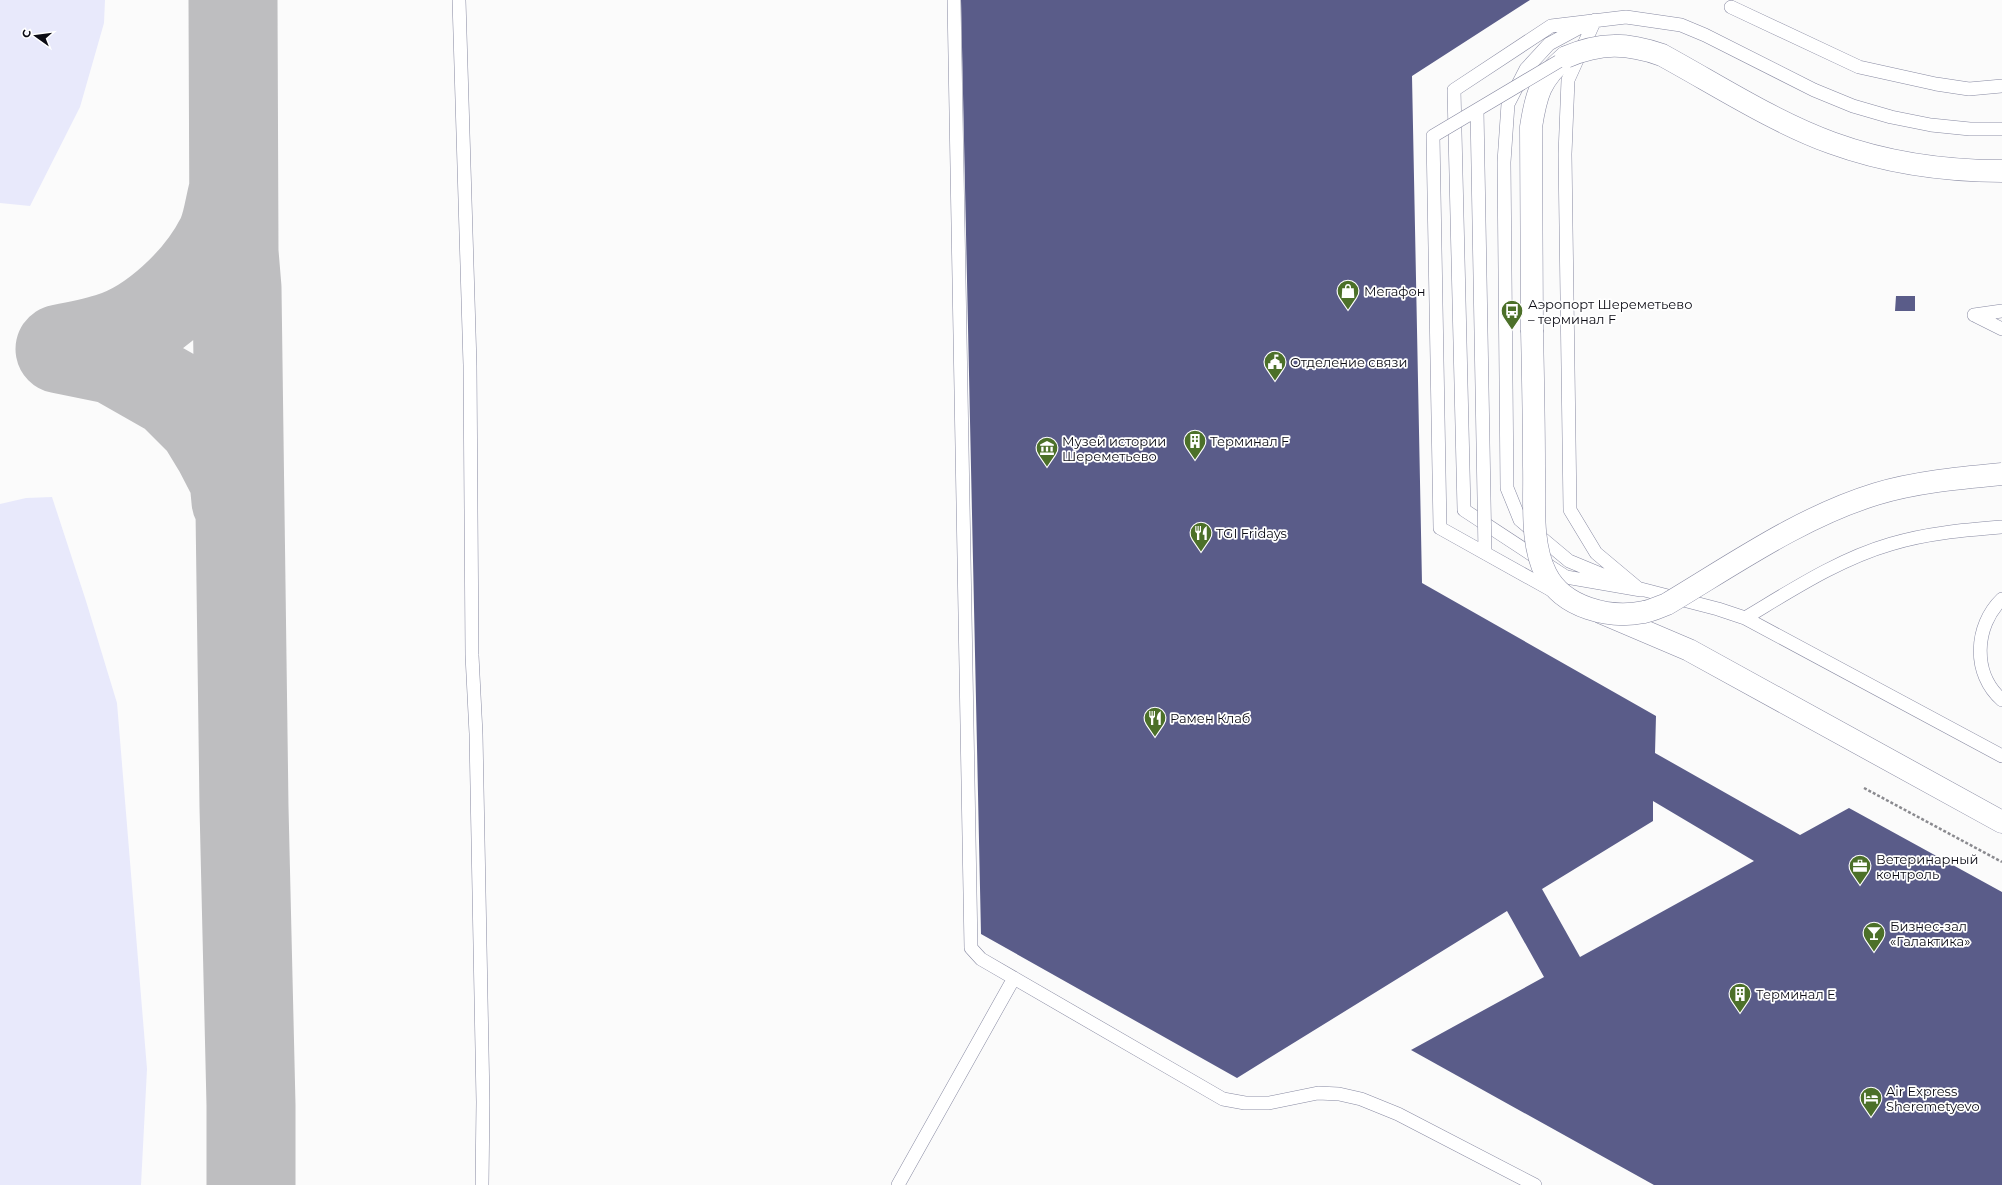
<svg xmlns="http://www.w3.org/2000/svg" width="2002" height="1185" font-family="Montserrat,sans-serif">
<rect width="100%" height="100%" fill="#fbfbfb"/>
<path fill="#e8e9fb" d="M0,0H105L104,23L80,107L30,206L0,203Z
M52,497L86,601L117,703L147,1069L141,1185H0V504L26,498Z"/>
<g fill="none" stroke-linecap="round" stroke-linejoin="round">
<path stroke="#bebec0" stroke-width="89" d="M233,0L234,252L237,288L244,807L251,1105V1185
M233,192C229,207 227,226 220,239C199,280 152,325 108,338C92,343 76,346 60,349L114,360L172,393L202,423L219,451L234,480L236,501"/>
</g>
<path fill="#5a5c89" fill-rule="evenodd" d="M961,0H1530L1412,76L1422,583L1656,716L1655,753L1800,835L1849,808L2002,892V1185H1654L1411,1050L1544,977L1507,911L1237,1078L981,934ZM1653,801L1754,861L1580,957L1542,889L1653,821Z
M1896,296H1915V311H1895Z"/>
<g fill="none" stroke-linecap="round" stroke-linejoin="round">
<g stroke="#888aa2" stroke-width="14">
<path id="service" d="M459,0L470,365L472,655L476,734L483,1102L482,1185
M954,0L971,948L981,959L1223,1099L1245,1103H1269L1318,1093L1339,1094L1361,1099L1398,1114L1535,1185
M1731,7L1859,67L1936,84L1969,89L2002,86
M1595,20L1568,80L1565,154L1570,510L1596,553L1639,589
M1586,24L1549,44L1526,69L1508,104L1504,162L1507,488L1520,520L1569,561L1615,580
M1974,315L2002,329
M1974,315L2002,311
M1633,587L1718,609L1745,618L2002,756
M1641,590L1566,577L1464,510L1454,90L1551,26L1626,17L1681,25L1705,35L1814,90L1853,106L1891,117L1931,125L1970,129H2002
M2002,599C1974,626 1972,674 2002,700
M1745,618C1792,590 1839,559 1891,544C1927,533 1965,530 2002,527
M898,1185L1014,978"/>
</g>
<g stroke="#888aa2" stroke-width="23">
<path id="tertiary" d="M1532,330L1531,127C1536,95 1540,79 1566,57
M1602,613L1689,650L2002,822"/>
</g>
<path stroke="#8a8a8f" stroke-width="2.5" stroke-dasharray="3 2" stroke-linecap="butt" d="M1864,788L2002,862"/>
<use href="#service" stroke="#fff" stroke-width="13"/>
<use href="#tertiary" stroke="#fff" stroke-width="22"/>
<g stroke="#888aa2" stroke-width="14" stroke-linecap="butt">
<path id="service-bridge" d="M1477,110L1485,553
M1553,591L1440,528L1433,136L1566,57"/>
</g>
<g stroke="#888aa2" stroke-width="23" stroke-linecap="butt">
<path id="tertiary-bridge" d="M1566,57C1601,42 1627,43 1662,55C1717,85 1774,122 1832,143C1887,163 1944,171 2002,171
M1532,330C1533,375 1534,421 1534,466C1535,500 1530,543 1546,574C1563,608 1610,619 1644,612C1651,611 1659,607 1667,604C1734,564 1801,517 1876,494C1916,482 1960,478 2002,474"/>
</g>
<use href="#service-bridge" stroke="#fff" stroke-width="13"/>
<use href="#tertiary-bridge" stroke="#fff" stroke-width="22"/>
</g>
<defs>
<g id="shop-pin" transform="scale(1.15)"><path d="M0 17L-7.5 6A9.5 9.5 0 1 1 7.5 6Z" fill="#4c7029" stroke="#fff"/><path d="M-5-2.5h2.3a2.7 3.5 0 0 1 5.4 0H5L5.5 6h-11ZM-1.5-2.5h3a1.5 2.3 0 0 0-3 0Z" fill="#fff"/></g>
<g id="bus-pin" transform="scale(1.15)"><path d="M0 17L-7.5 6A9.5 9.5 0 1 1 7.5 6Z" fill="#4c7029" stroke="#fff"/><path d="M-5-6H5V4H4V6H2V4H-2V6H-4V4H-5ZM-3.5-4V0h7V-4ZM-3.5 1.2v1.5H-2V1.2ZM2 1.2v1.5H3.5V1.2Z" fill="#fff"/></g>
<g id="civic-pin" transform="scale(1.15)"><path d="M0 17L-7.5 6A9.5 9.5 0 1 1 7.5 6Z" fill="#4c7029" stroke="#fff"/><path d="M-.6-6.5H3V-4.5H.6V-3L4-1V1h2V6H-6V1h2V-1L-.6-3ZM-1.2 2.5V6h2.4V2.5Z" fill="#fff"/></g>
<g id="building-pin" transform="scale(1.15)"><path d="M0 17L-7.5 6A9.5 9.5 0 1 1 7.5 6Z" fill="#4c7029" stroke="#fff"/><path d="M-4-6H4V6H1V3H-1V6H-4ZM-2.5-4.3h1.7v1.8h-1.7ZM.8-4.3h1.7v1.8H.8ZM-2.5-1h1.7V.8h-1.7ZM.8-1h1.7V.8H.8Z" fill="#fff"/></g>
<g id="museum-pin" transform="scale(1.15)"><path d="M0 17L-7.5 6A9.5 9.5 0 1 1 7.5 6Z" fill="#4c7029" stroke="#fff"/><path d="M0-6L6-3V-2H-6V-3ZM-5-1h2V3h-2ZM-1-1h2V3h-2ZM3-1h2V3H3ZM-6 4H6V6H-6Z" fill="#fff"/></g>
<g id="restaurant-pin" transform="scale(1.15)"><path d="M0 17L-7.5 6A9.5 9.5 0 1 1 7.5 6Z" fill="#4c7029" stroke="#fff"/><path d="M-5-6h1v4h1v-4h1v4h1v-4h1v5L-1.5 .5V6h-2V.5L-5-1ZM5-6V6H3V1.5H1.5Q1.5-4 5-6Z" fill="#fff"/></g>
<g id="office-pin" transform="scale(1.15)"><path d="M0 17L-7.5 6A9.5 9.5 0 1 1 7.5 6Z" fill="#4c7029" stroke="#fff"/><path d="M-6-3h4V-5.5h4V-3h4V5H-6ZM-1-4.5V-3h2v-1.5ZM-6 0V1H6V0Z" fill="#fff"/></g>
<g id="bar-pin" transform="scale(1.15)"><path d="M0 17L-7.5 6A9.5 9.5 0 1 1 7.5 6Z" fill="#4c7029" stroke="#fff"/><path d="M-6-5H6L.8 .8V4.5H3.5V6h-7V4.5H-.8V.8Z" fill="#fff"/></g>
<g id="hotel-pin" transform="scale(1.15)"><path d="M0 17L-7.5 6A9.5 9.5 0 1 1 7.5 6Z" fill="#4c7029" stroke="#fff"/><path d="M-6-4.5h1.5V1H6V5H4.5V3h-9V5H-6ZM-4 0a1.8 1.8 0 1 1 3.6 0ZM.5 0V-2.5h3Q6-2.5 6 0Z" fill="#fff"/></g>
</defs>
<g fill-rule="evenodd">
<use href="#shop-pin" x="1348" y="291"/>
<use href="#bus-pin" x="1512" y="311"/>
<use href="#civic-pin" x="1275" y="362"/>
<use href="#building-pin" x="1195" y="441"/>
<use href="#museum-pin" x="1047" y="448"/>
<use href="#restaurant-pin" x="1201" y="533"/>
<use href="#restaurant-pin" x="1155" y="718"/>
<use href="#office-pin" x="1860" y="866"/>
<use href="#bar-pin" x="1874" y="933"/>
<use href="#building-pin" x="1740" y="994"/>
<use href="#hotel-pin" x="1871" y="1098"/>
</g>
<g text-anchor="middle" stroke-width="3.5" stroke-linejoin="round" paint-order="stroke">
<g font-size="13" fill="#0b0b14" stroke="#fff" text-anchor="start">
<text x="1364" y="296">Мегафон</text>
<text x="1528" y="309">Аэропорт Шереметьево<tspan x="1528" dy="15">– терминал F</tspan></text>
<text x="1290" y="367">Отделение связи</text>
<text x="1062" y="446">Музей истории<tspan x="1062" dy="15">Шереметьево</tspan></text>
<text x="1210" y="446">Терминал F</text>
<text x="1216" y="538">TGI Fridays</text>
<text x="1170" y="723">Рамен Клаб</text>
<text x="1876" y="864">Ветеринарный<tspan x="1876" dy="15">контроль</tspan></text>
<text x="1890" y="931">Бизнес-зал<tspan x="1890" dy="15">«Галактика»</tspan></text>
<text x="1756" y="999">Терминал E</text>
<text x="1886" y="1096">Air Express<tspan x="1886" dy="15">Sheremetyevo</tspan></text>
</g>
</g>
<g transform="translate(36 36) rotate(284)" stroke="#ffffff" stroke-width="3" paint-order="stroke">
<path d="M0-3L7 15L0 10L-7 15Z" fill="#0b0b14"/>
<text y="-6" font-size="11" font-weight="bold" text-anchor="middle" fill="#0b0b14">С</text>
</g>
</svg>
